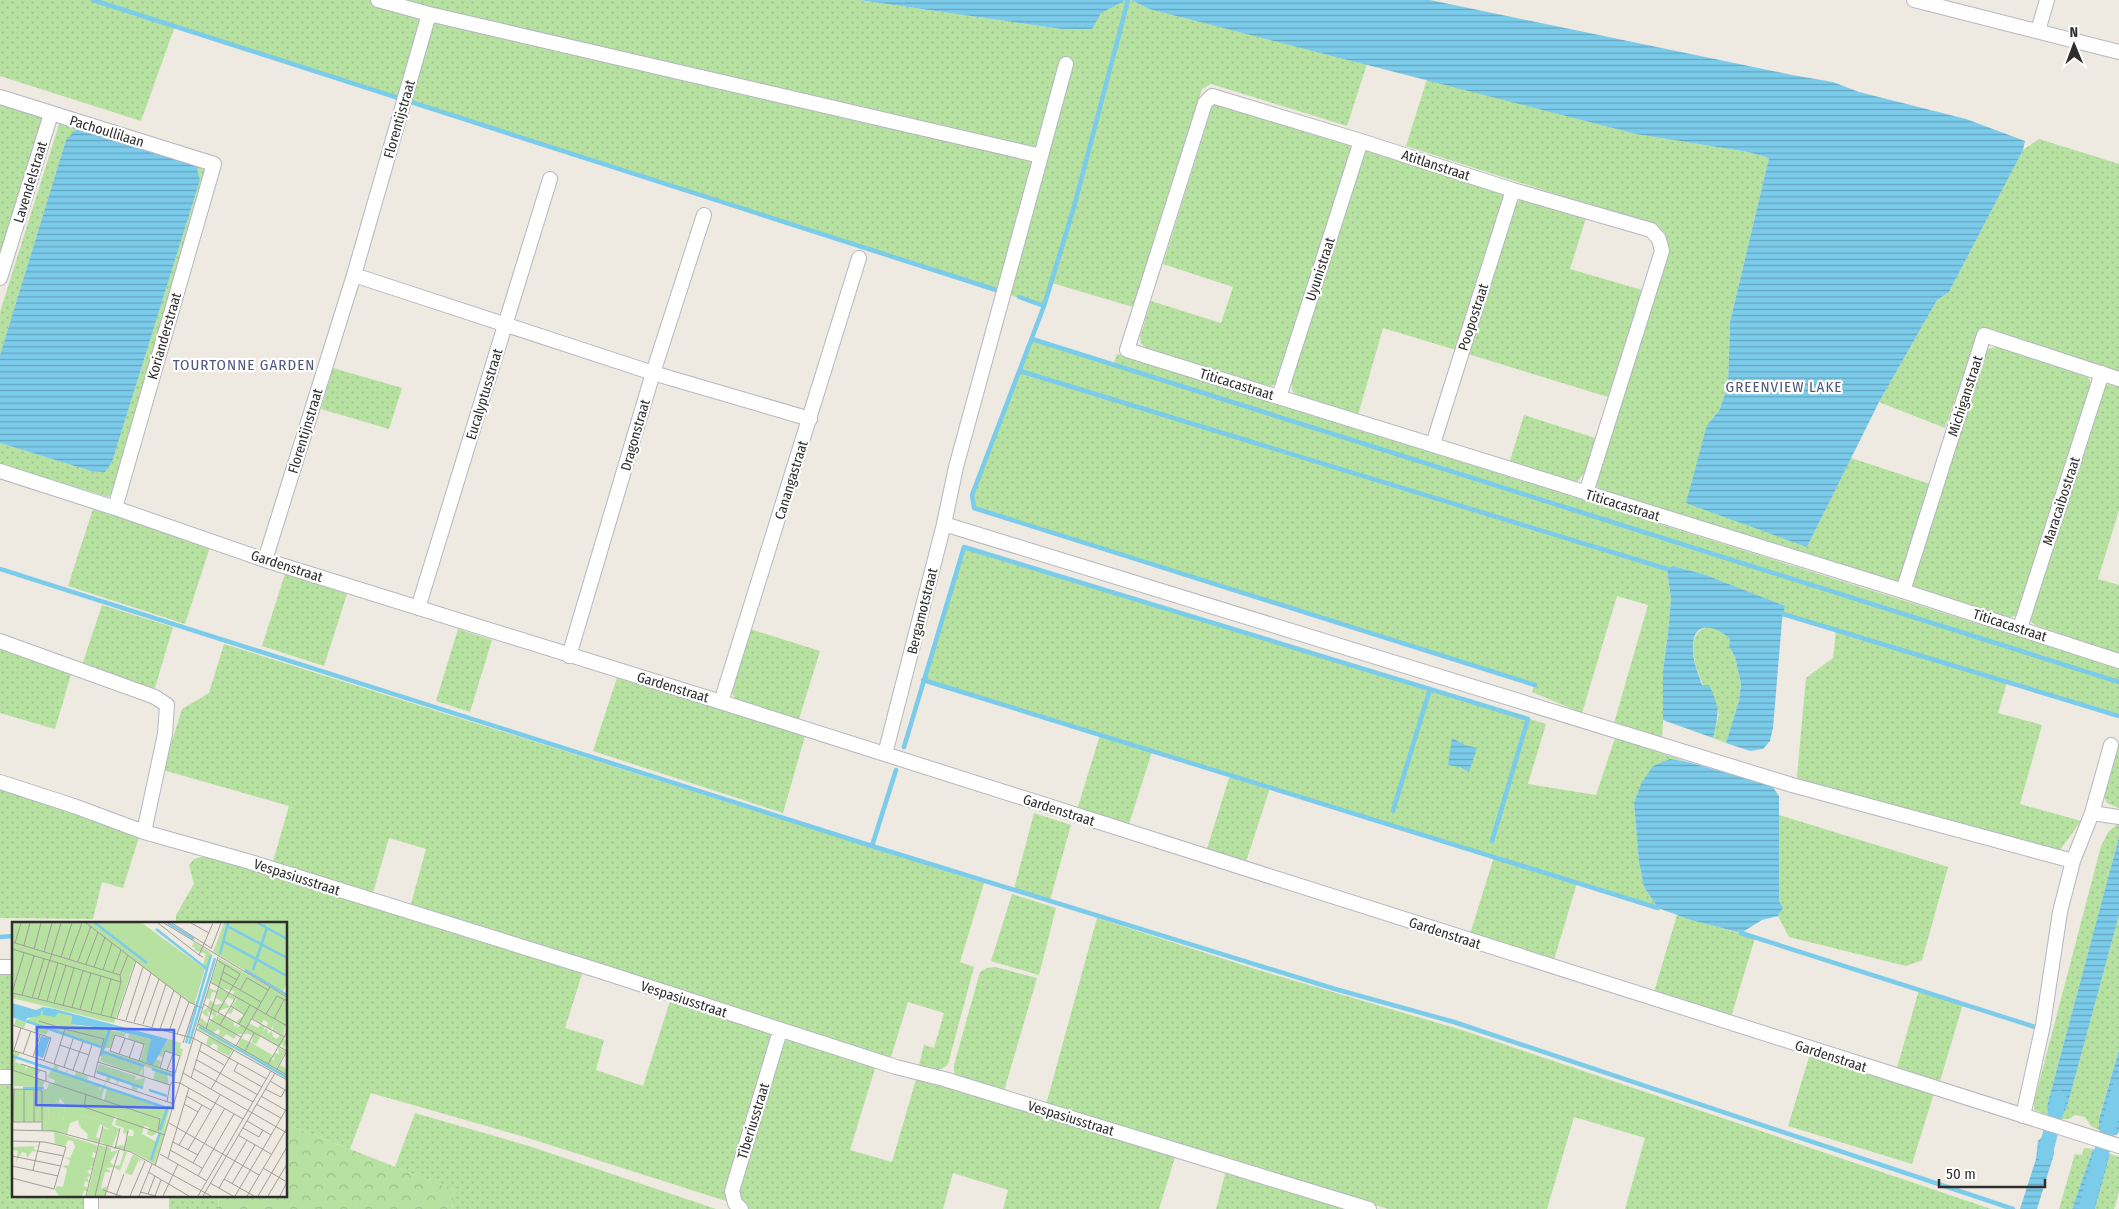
<svg xmlns="http://www.w3.org/2000/svg" width="2119" height="1209" font-family="'Fira Sans Condensed',sans-serif">
<defs>
<pattern id="grass-dots" width="8" height="8" patternUnits="userSpaceOnUse" patternTransform="scale(1.25)"><rect width="8" height="8" fill="#b6e1a1"/><path d="M2 2h.1M6 6h.1" fill="none" stroke="#9dc18b" stroke-width="1.8" stroke-linecap="round"/></pattern>
<pattern id="forest-crowns" width="20" height="18" patternUnits="userSpaceOnUse" patternTransform="scale(1.25)"><rect width="20" height="18" fill="#b6e1a1"/><path d="M2 6a3 3 0 1 1 6 0M12 15a3 3 0 1 1 6 0" fill="none" stroke="#9dc18b"/></pattern>
<pattern id="water-rules" width="6" height="5" patternUnits="userSpaceOnUse" patternTransform="scale(1.25)"><rect width="6" height="5" fill="#7bcbea"/><path d="M0 2.5h6" fill="none" stroke="#65a5be"/></pattern>
</defs>
<rect width="100%" height="100%" fill="#eee9e1"/>
<path fill="url(#grass-dots)" d="M0,0H859L1061,29L1126,0H1131L1149,9L1367,64L1347,126L1211,84L1202,89L1133,307L1052,283L1044,306L175,26L141,121L0,76Z
M1427,79L1636,134L1748,152L1769,158L1730,322L1728,385L1719,411L1707,425L1807,547L1851,458L1930,484L1901,575L1897,581L1890,582L1602,491L1597,486L1596,481L1669,247L1659,227L1406,146Z
M0,90L46,105L0,273Z
M1217,103L1344,141L1350,145L1351,151L1279,379L1274,385L1267,387L1146,348L1141,343L1140,337L1151,301L1221,323L1233,287L1163,264L1212,107Z
M70,111L189,148L214,159L115,491L108,497L0,464V443L91,471L112,462L200,180L197,168L66,140L0,355V312L62,115Z
M2039,139L2119,164V372L1980,328L1945,428L1879,402L1937,300L1949,292L2023,150Z
M1374,149L1499,190L1503,195V202L1456,350L1383,328L1358,415L1296,395L1292,390L1291,381L1363,155L1367,150Z
M1526,199L1586,218L1570,269L1642,290L1608,397L1468,354L1515,206L1519,200Z
M1032,339L1113,365L1117,354L2119,668V716L2007,682L1998,713L2042,725L2020,804L2081,821L2060,850L2051,851L1800,781L1797,776L1806,678L1833,658L1836,630L1783,614L1784,606L1703,574L1673,566L1667,570L1671,599L1668,633L1663,671V720L1662,738L1614,723L1648,605L1617,596L1582,713L1532,692L1534,685L974,508L972,495Z
M1996,347L2085,375L2090,380V387L2020,609L2015,616L2007,618L1919,591L1913,586L1915,575L1984,355L1988,349Z
M333,368L402,388L389,429L321,409Z
M2111,384L2119,387V510L2098,579L2119,585V654L2035,625L2031,621V615L2103,391L2106,385Z
M1524,415L1595,438L1585,472L1578,481L1574,482L1510,461Z
M93,509L210,547L185,624L68,586Z
M964,547L1546,724L1528,784L1596,795L1615,738L1688,762L1670,759L1634,803L1639,862L1644,887L1658,908L1577,883L1554,960L1470,934L1494,857L1270,788L1245,865L1206,852L1230,775L1152,752L1128,827L1077,810L1100,735L923,680Z
M285,574L347,594L324,666L262,646Z
M102,605L173,627L154,691L82,665Z
M1706,627L1716,628L1730,639L1731,652L1735,657L1741,684L1739,701L1726,743L1713,738L1719,714C1708,695 1675,640 1706,627Z
M458,629L492,640L470,712L436,701Z
M750,629L820,651L799,719L735,699L732,692Z
M0,644L72,671L55,729L0,713Z
M224,644L984,883L960,962L974,967L948,1064C940,1073 927,1073 919,1065L924,1045L934,1048L944,1013L908,1002L890,1060L409,911L426,849L389,838L372,896L272,865L289,806L163,770L182,709L209,693Z
M617,678L805,736L783,813L593,751Z
M2119,744V808L2107,803L2103,795Z
M0,787L140,834L123,888L102,882L93,919L0,918Z
M1034,813L1071,825L1050,900L1014,889Z
M1779,815L1948,867L1922,960L1906,966L1789,937L1778,916L1783,908L1779,901Z
M2119,823V837L2047,1106L2048,1115L2034,1110V1102L2101,846L2109,831Z
M202,857H214L249,865L471,939L583,971L565,1028L604,1040L596,1070L643,1086L671,998L772,1033L732,1199L726,1201L525,1137L371,1093L350,1149L286,1124V923H176V915L194,884L189,865L194,859Z
M1012,894L1056,908L1039,975L991,961Z
M1677,915L1755,938L1731,1017L1654,992Z
M2119,915V1050L2099,1118V1130L2091,1126L2085,1117L2075,1115L2069,1119H2061L2067,1107Z
M1097,918L1255,969L1465,1031L1991,1209H1625L1645,1138L1574,1117L1547,1209H1388L1046,1105Z
M995,967L1037,978L1004,1091L958,1078L954,1073V1065L980,972L987,968Z
M14,971V1195H87L88,1209H0V972Z
M1919,990L1963,1004L1940,1081L1897,1068Z
M790,1038L876,1065L850,1150L892,1162L917,1076L1176,1154L1159,1209H1003L1008,1190L953,1173L943,1209H748L742,1205L737,1198L783,1042Z
M1810,1054L1934,1093L1912,1164L1788,1126Z
M415,1113L529,1146L716,1209H452L454,1190L395,1167Z
M2084,1148L2093,1149L2072,1209H2059L2075,1154L2082,1155Z
M2110,1154L2119,1157V1192L2114,1209H2095Z
M1226,1170L1354,1209H1216Z
M169,1195H218L219,1209H169Z"/>
<path fill="url(#forest-crowns)" d="M286,1124L454,1190L452,1209H219L218,1195H286Z"/>
<path fill="url(#water-rules)" d="M859,0H1126L1101,13L1092,29H1061Z
M1131,0H1430L1792,75L1833,82L1859,92L1966,119L2025,141L2023,150L1949,292L1937,300L1879,402L1807,547L1686,503L1707,425L1719,411L1728,385L1730,322L1769,158L1748,152L1636,134L1149,9Z
M85,127L186,159L197,168L200,180L112,462L105,472L91,471L0,443V355L66,140L74,131Z
M1673,566L1703,574L1785,606L1782,620L1773,728L1770,741L1763,749L1750,751L1726,743L1739,701L1741,684L1735,657L1729,647L1730,639C1713,623 1691,621 1693,651C1693,662 1699,675 1702,685H1709C1720,708 1719,714 1713,738L1663,720V671L1668,633L1671,599L1667,569Z
M1452,738L1465,745L1477,748L1469,772L1460,767L1448,765Z
M1670,759L1688,762L1772,786L1779,796V901L1783,908L1778,916L1762,920L1741,933L1691,920L1658,908L1644,887L1639,862L1634,803L1641,784L1653,766Z
M2119,837V915L2067,1107L2061,1119L2048,1115L2047,1106Z
M2119,1050V1132L2116,1135L2099,1130V1119Z
M2045,1134L2053,1138L2054,1154L2037,1209H2020L2036,1159L2038,1141Z
M2093,1149L2110,1154L2095,1209H2072Z"/>
<g fill="none" stroke-linecap="round" stroke-linejoin="round">
<path stroke="#7bcbea" stroke-width="4.5" d="M93,0L996,290
M1128,0L1074,207L1044,306L972,495L974,508L1535,685
M1019,297L1044,306
M1032,339L2119,682
M1020,371L1667,569
M0,569L872,846L1335,989L1454,1022L2013,1209
M1783,614L2119,716
M923,680L1658,908
M904,747L964,547L1528,719L1492,841
M1393,811L1430,689
M872,846L896,770
M1741,933L2038,1028
M0,937L14,936"/>
<path stroke="#7bcbea" stroke-width="15" d="M2045,1155L2059,1098
M2086,1209L2119,1089"/>
<g stroke="#b5b7c0" stroke-width="16">
<path id="street" d="M1914,0L2119,52
M429,14L1041,156L956,467L944,524L885,754
M2038,31L2047,0
M0,97L214,164L115,508
M1041,156L1066,64
M354,275L653,373L810,419
M0,278L51,114
M1279,397L1361,141
M1433,444L1513,190
M0,471L115,508L265,560L721,702L2119,1146
M1586,493L1662,251L1659,239L1651,230L1513,190L1361,141L1212,96L1205,103L1127,350L1903,591L2119,661
M944,524L1792,785L2073,861L2092,813L2119,817
M265,560L354,275L429,14L378,0
M1903,591L1984,335L2119,379
M418,608L550,179
M2020,628L2102,373
M0,641L155,697L167,705L165,734L144,832
M569,656L653,373L704,215
M721,702L859,258
M0,782L74,806L144,832L247,861L600,971L896,1067L944,1079L1369,1209
M2092,813L2111,745
M0,967H14
M0,1077H14
M2023,1116L2043,1025L2060,912L2073,861
M91,1195V1209
M741,1209L735,1203L732,1191L780,1031"/>
</g>
<use href="#street" stroke="#fff" stroke-width="14"/>
</g>
<g text-anchor="middle" stroke-width="4.5" stroke-linejoin="round" paint-order="stroke">
<g font-size="14" fill="#2e2e2e" stroke="#fff">
<text transform="translate(399 119) rotate(-74)" y="5">Florentijstraat</text>
<text transform="translate(107 131) rotate(17)" y="5">Pachoullilaan</text>
<text transform="translate(1436 165) rotate(18)" y="5">Atitlanstraat</text>
<text transform="translate(30 182) rotate(-73)" y="5">Lavendelstraat</text>
<text transform="translate(1320 269) rotate(-72)" y="5">Uyunistraat</text>
<text transform="translate(1473 317) rotate(-72)" y="5">Poopostraat</text>
<text transform="translate(164 336) rotate(-74)" y="5">Korianderstraat</text>
<text transform="translate(1237 384) rotate(17)" y="5">Titicacastraat</text>
<text transform="translate(484 394) rotate(-73)" y="5">Eucalyptusstraat</text>
<text transform="translate(1965 396) rotate(-72)" y="5">Michiganstraat</text>
<text transform="translate(305 431) rotate(-73)" y="5">Florentijnstraat</text>
<text transform="translate(635 435) rotate(-74)" y="5">Dragonstraat</text>
<text transform="translate(791 480) rotate(-73)" y="5">Canangastraat</text>
<text transform="translate(2061 501) rotate(-72)" y="5">Maracaibostraat</text>
<text transform="translate(1623 505) rotate(17)" y="5">Titicacastraat</text>
<text transform="translate(287 566) rotate(18)" y="5">Gardenstraat</text>
<text transform="translate(922 611) rotate(-76)" y="5">Bergamotstraat</text>
<text transform="translate(2010 625) rotate(18)" y="5">Titicacastraat</text>
<text transform="translate(673 687) rotate(17)" y="5">Gardenstraat</text>
<text transform="translate(1059 810) rotate(18)" y="5">Gardenstraat</text>
<text transform="translate(297 877) rotate(18)" y="5">Vespasiusstraat</text>
<text transform="translate(1445 933) rotate(18)" y="5">Gardenstraat</text>
<text transform="translate(684 999) rotate(18)" y="5">Vespasiusstraat</text>
<text transform="translate(1831 1056) rotate(18)" y="5">Gardenstraat</text>
<text transform="translate(1071 1118) rotate(17)" y="5">Vespasiusstraat</text>
<text transform="translate(753 1121) rotate(-73)" y="5">Tiberiusstraat</text>
</g>
<g font-size="15" letter-spacing="1" fill="#4f577d" stroke="#fff">
<text x="244" y="370">TOURTONNE GARDEN</text>
<text x="1784" y="392">GREENVIEW LAKE</text>
</g>
</g>
<g transform="translate(12 922)">
<rect width="275" height="275" fill="#eee9e1"/>
<path d="M0,1H130L193,47L182,83L123,39L102,101L0,76ZM212,1H256L255,6L275,17V60L271,70L201,30ZM182,20L200,32L195,47L191,43L194,32L182,28L184,26L180,25ZM207,36L275,75L272,114L261,109V103L259,107L254,105L256,101L252,98L249,102L240,96L237,101L246,106L249,102L253,105L251,109L255,106L256,112L260,109L261,115L265,117L268,113L275,120L271,127V122L266,124L249,114L244,122L240,121L260,133L259,137L263,139L261,135L263,131L267,132L266,126L274,129L264,147L268,143L273,146L275,143V153L271,151L275,154L188,105L230,132L186,107L188,95L196,102L202,94L195,89L197,95L193,94L190,90L196,85L205,89L204,95L207,91L222,100V105L226,102L224,106L229,103L236,107L224,100L233,92L222,86L219,92L216,91L225,76L221,73L222,69L208,66L223,75L222,78L215,75L212,79L218,85L206,89L196,84L198,78L204,83L212,81L204,76L205,71L200,70L198,77L194,76L197,66L205,69L208,66L199,60ZM206,107L208,109L206,113L211,116L214,112L222,117L225,112H237L241,114L240,121L229,116L225,125L201,111ZM30,87L31,93L46,91L60,94L59,102L114,111L112,115L104,112L98,126H92L37,107L34,113L22,109L24,103L14,100L12,106L2,103L4,97L13,100ZM117,112L139,117L136,134L141,143L144,137L149,139L147,145L128,139L133,123L116,116ZM197,114L221,127L217,134L205,128L206,124L201,121L198,125L194,122ZM157,117L169,121L168,126L171,127L167,143L169,134L153,129L150,135L146,133ZM0,128L8,131L3,140L14,144L13,148L17,144L29,149L21,155L33,159L30,165L2,164ZM92,128L163,151L165,147L162,160V154L155,152L157,163L141,158L143,148L132,144V155L129,154L131,146L127,153L88,139ZM87,142L124,154L123,158L133,156L131,166L126,164L125,169L119,167L121,162L107,158L105,163L104,157L99,155L97,160L94,159L95,154L84,150ZM43,143L47,144L45,149L52,152L56,147L55,152L62,155L64,150L76,154L75,159L88,163L87,169L94,160L89,178H92L95,166L155,186L159,182L151,211L161,183L143,242L121,230L104,226V224L113,223L116,214H121L122,209L117,207L116,212L111,211L112,206L103,203L105,195L103,194L100,202L71,193L68,205L66,198L58,201L55,212L30,208V200H0V168H22V191L23,169L35,167L37,161L42,162L43,158L35,155ZM48,176L53,183L51,200H37L36,177L47,180ZM132,204L137,205L135,212L140,214L148,209L145,220L130,212ZM100,203L107,207L100,225L88,220L91,206L98,208ZM87,223L99,226V230L106,228L98,240L102,244L108,243L112,229L115,230L108,249L102,245L94,246L99,250H93L89,266L95,265L93,274H75ZM27,224L21,225L25,230L20,229L15,236L14,231L10,230L4,240L6,229L1,228V225ZM121,232L132,239L128,238L127,242V237L120,253L113,251Z" fill="#b6e1a1" fill-rule="evenodd"/>
<path d="M256,1H275V17L255,6ZM36,176L53,183L51,200L37,201ZM71,193L100,202L98,208L88,202L84,215L88,217L87,221L75,217L76,212L68,205ZM42,210L85,223L84,231L81,230L80,235L83,236L81,244H78L81,247L75,249L79,254L75,255L77,260L73,259L72,264L76,266L75,269H72L70,274H47L43,268L45,264L51,265L55,247L50,244L57,243L58,238L52,235L58,236L63,225L61,219L56,218L53,224L43,222Z" fill="#b6e1a1"/>
<path d="M0,81L24,88L31,85L43,87L156,117L141,143L134,140L139,117L98,107L59,102L60,94L46,91L43,95L31,93L30,87L28,94L15,96L13,100L0,95ZM187,104L275,154V157L187,106ZM29,114L38,116L31,136L23,133Z" fill="#7bcbea"/>
<path fill="none" stroke="#7bcbea" stroke-width="2.5" d="M83,1L135,41M156,1L182,17M246,1L275,17M215,4L275,36M144,7L195,47M211,19L275,54M208,32L216,1M233,48L275,73M241,48L255,6M14,99L89,125M174,121L199,33M177,122L203,36M91,130L132,144M0,134L155,186M89,134L98,106M140,147L162,154M85,150L131,166M11,166H32M137,168L155,174M148,208L156,184M139,238L148,210"/>
<path fill="none" stroke="#a19e99" stroke-width="1" d="M49,1L26,77L181,116M74,1L177,80L190,86M146,1L187,33M152,1L275,75M160,1L199,26M179,1L197,11M0,20L108,53L109,60M3,21L9,1M12,23L18,1M0,27L109,60L99,95M22,27L29,1M199,27L209,1M32,30L40,1M49,35L60,1M191,35L187,33L201,1M57,37L70,1M205,38L228,52L206,90M66,39L79,4M74,42L86,10M82,45L93,15M91,48L100,21M101,50L109,28M211,50L225,58M108,53L116,33M209,57L249,80M198,60L275,104M228,68L235,56L256,68M0,71L12,31M0,71L26,77M10,73L22,34M20,76L32,37M35,79L46,41M42,81L54,43M191,82L275,129L265,147M51,83L62,46M219,84L233,93M60,85L71,49M68,87L79,51M79,89L89,54M89,92L99,57M254,92L265,74L275,79M105,96L124,39M197,97L229,115M240,97L272,115M262,97L272,78M114,98L131,45M27,99L53,107L42,142M122,100L139,51M131,102L147,57M186,102L275,153M227,102L238,83M0,103L39,116L32,138M208,103L224,75M140,105L154,62M53,107L92,117L82,155M148,107L162,68M184,107L275,158M194,107L213,43M157,110L169,74M165,112L177,80M181,116L255,157M171,121L183,84M48,123L77,133M224,124L258,65M0,128L162,182M2,128L9,106M188,129L212,143M233,129L242,111M11,132L19,109M107,132L113,116M21,135L28,113M117,136L123,119M185,138L246,173M127,139L132,122L103,113L98,129L163,151L168,134L153,129L148,146M86,140L158,163L160,160L168,161L231,197M226,141L222,149L250,165M9,142L34,150V159M256,142L275,110M52,145L61,117M182,147L241,180M0,148L148,197L146,209M61,148L71,120M155,148L161,132M71,151L80,123M171,151L275,211M179,156L190,120M258,159L275,169M0,167L30,168V209M199,167L222,128M253,167L269,175L273,168M22,168V200M74,173L72,185L153,213M174,174L199,188M249,174L273,188M155,180L158,163M172,182L186,190M244,182L269,196M235,199L259,213M1,200L2,167M1,200H29M12,200V168M157,201L247,253M231,206L247,215L251,208M0,208L42,209L119,230L199,274M0,209V234M226,213L259,232M161,220L186,233M167,223L190,183M103,227L108,206M158,228L190,246M176,228L208,173M26,229L52,234M112,229L116,209M148,232L195,259M0,234L49,244M156,236L177,166M181,241L213,186M0,244L46,254M143,244L206,35M251,246L275,260L268,274M21,248L28,219M136,250L177,274M186,254L222,192M0,256L42,267L54,225L33,220L0,219M212,257L242,274M198,261L221,274M220,262L243,223M207,266L235,218M91,268L109,274M128,270L144,274M136,272L143,254M74,274L91,204M83,274L95,224M93,274L107,228M104,274L112,252M118,274L133,239M127,274L140,242M143,274L149,258M151,274L166,242M186,274L259,149M191,274L263,151M223,274L275,186M235,274L275,206M246,274L275,225M256,274L275,242"/>
<path fill="#4b68f2" fill-opacity="0.15" stroke="#4b68f2" stroke-width="2.5" d="M25,105L162,108L161,186L24,183Z"/>
<rect width="275" height="275" fill="none" stroke="#2e2e2e" stroke-width="2.5"/>
</g>
<g transform="translate(2074 45) rotate(359)" stroke="#ffffff" stroke-width="4" paint-order="stroke">
<path d="M0-4L9 19L0 12L-9 19Z" fill="#2e2e2e"/>
<text y="-8" font-size="14" font-weight="bold" text-anchor="middle" fill="#2e2e2e">N</text>
</g>
<path d="M1939 1179v8h106v-8" fill="none" stroke="#2e2e2e" stroke-width="2.5"/>
<text x="1946" y="1179" font-size="15" fill="#2e2e2e" stroke="#ffffff" stroke-width="4" paint-order="stroke">50 m</text>
</svg>
